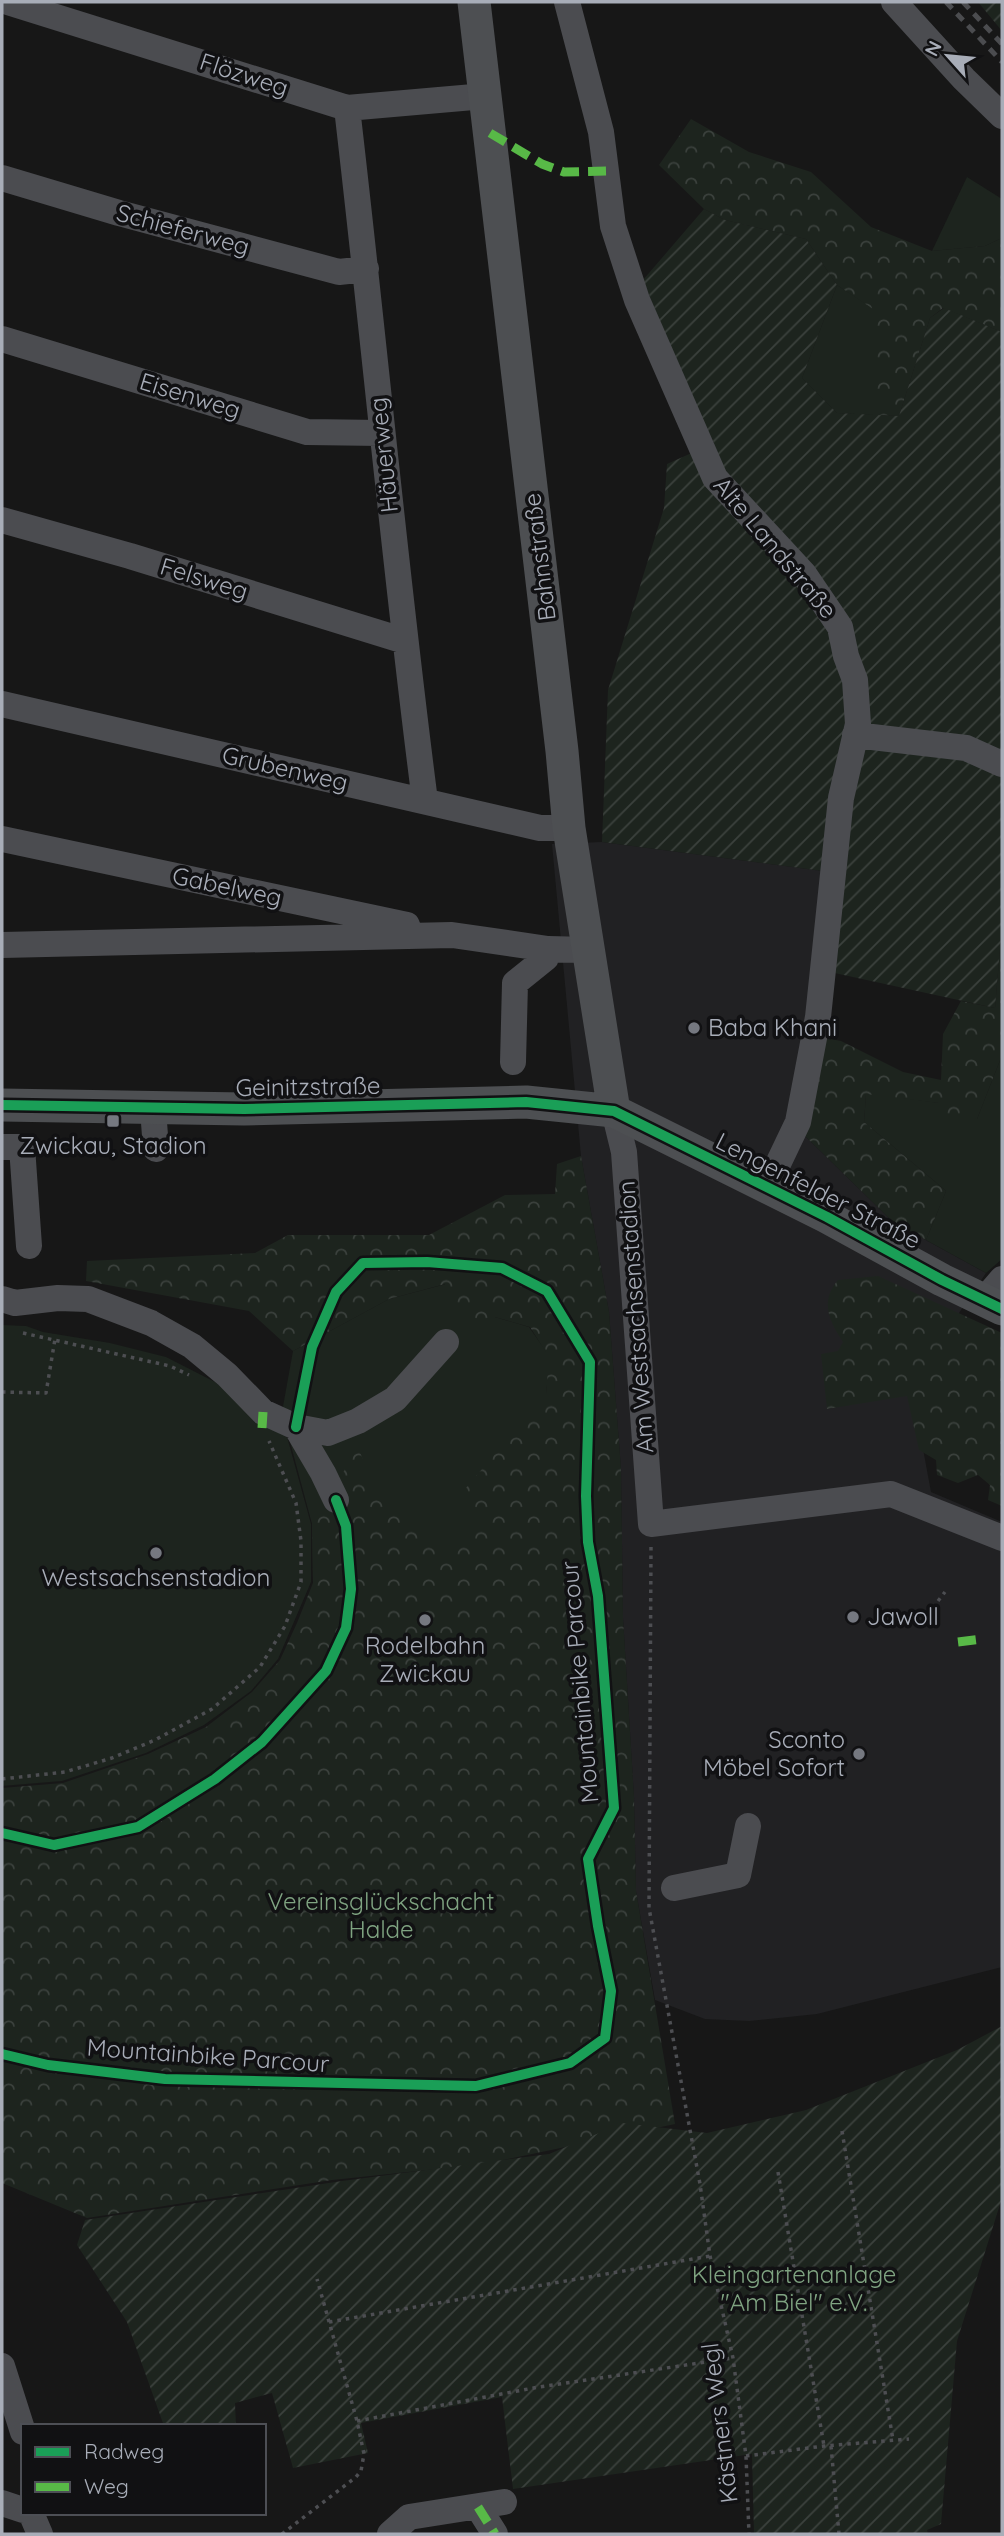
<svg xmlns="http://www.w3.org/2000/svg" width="1004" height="2536" font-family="Quicksand,sans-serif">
<defs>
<pattern id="forest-crowns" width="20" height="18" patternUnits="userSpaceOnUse" patternTransform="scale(1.75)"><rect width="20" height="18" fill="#1d241e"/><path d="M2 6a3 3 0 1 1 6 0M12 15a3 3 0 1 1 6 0" fill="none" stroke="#3b413d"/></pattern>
<pattern id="garden-furrows" width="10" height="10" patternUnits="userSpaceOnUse" patternTransform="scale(1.75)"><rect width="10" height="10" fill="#1d241e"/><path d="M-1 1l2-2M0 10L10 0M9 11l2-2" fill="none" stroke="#3b413d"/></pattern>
</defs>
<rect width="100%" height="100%" fill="#171717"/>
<path fill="#212123" d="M602,842L838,873L805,1136L893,1222L986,1273L959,1313L913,1395L931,1492L1002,1522V1967L817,2014L749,2021L705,2019L655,2000L636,1891L634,1797L623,1618L621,1469L609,1312L581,1156L552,844Z"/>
<path fill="#1d241e" d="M967,177L1002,199V238L985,246L932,251Z
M837,285L874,309L873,415L837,413L802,378Z
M1002,1055V1259L986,1273L926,1240L946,1191L864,1122L866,1093L940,1103L977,1119Z
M446,1284L495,1317L529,1327L550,1357L546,1394V1657L313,1583L312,1524L282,1412L293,1351L389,1299Z
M2,1325L26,1326L43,1332L110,1343L166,1357L215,1382L286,1433L311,1524V1582L278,1659L251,1691L204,1725L146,1753L62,1781L2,1786Z"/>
<path fill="url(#forest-crowns)" d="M691,119L749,152L811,172L871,227L932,251L985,246L1002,238V332L943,308L930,318L899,416L873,415V309L837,285L806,239L725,220L704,209L659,165Z
M1002,925V1055L977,1119L941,1116L939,1103L866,1094L864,1122L946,1191L926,1240L893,1222L805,1136L820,1037L841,1041L903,1072L941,1080L943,1034L961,1001L995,1008Z
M581,1156L609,1312L621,1469L623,1618L634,1797L636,1891L675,2124L484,2164L332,2180L87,2218L2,2183V1788L63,1783L148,1754L206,1727L252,1692L280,1660L297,1623L313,1583L312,1524L334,1494L356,1443L377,1493L452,1558L476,1530L459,1496L546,1394L549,1357L530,1327L495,1317L474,1323L451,1303L445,1284L389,1299L293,1351L249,1311L86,1281L87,1261L255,1253L288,1235H429L505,1195L555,1194L557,1164Z
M878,1276L1002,1333V1506L988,1500L990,1485L978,1475L958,1483L937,1475L936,1460L919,1450L907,1396L827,1409L821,1354L838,1351L843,1342C830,1322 819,1302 838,1280Z"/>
<path fill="url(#garden-furrows)" d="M978,2H1002V31Z
M704,209L725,220L806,239L837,285L802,378L837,413L899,416L930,318L944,308L1002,332V925L995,1008L830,972L838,873L602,842L608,690L664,508L667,464L714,443L693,405L643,280Z
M1002,2026V2198L957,2341L941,2524L927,2530L928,2534H754L752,2454L513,2489L502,2397L361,2423L368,2453L293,2468L272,2393L235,2403L236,2426H164L127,2322L77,2245L85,2220L342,2181L549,2154L623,2123L707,2133L806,2110L957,2050Z"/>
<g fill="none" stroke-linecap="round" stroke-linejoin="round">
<path stroke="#4d4e52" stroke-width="3.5" stroke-dasharray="3.5 5" stroke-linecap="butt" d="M23,1333L170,1366L189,1375
M2,1392L46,1393L55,1339
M651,1547L649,1908L700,2184L710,2256L733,2358L746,2456L749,2534
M938,1601L945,1592
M2,1779L65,1772L112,1758L155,1740L212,1709L260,1667L285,1626L301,1582V1541L296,1503L269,1441
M842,2131L893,2440
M778,2172L824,2446
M329,2322L710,2256
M357,2421L539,2387L733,2358
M831,2446L839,2534
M746,2456L824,2446L909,2439
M282,2534L356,2477L361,2471L364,2454L357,2421L317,2279"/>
<path stroke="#4b4c50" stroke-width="26" d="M8,2L347,108L485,96
M567,2L601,132L613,226L637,300L715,478L804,574L840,627L846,656L855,680L858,724L841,798L818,1017L798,1122L767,1187
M894,2L964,79L1002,116
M347,108C374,339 395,570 425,801
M2,178L119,213L339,272L366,269
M2,339L307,432L381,433
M2,520L130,556L405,641
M2,704L540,828H569
M855,735L966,748L1002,764
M2,839L407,925
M2,945L452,935L548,949L588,950
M513,1062L515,983L546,958L548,949
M153,1109L156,1149
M614,1111L624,1152L651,1524L891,1494L1002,1538
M2,1147H22L29,1246
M2,1299L15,1303L58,1298L88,1299L151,1323L192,1346L227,1375L263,1412L296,1427L328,1433L358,1421L395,1399L446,1342
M984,1300L1002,1279
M296,1427L323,1473L336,1500
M674,1888L738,1875L748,1826
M2,2366L23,2432
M2,2503L23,2510
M478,2507L495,2534
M31,2513L40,2534
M390,2534L409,2517L504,2502"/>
<path stroke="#4d4f52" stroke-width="33" d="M474,2L562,751L569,828L614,1111
M2,1105L244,1109L526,1102L614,1111L827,1217L942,1280L1002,1309"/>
<path stroke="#4b4c4f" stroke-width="5" stroke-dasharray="9 7" stroke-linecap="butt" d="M946,2L1002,62
M963,2L1002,44"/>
<path stroke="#58b947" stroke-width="9" stroke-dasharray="18 9" stroke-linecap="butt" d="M490,133L542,164L564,172L606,171
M262,1428L263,1412
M958,1642L982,1639
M478,2507L495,2534"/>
<g stroke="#111113" stroke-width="15">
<path id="cycleway" d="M2,1105L244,1109L526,1102L614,1111L827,1217L942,1280L1002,1309
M2,1833L54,1845L138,1827L215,1779L262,1742L326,1671L346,1628L351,1589L348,1552L346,1526L336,1500
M2,2054L48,2065L165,2079L476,2086L570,2063L605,2038L611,1991L598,1926L588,1859L614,1808L598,1596L588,1542L586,1496L590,1362L547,1291L502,1268L427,1262L363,1263L336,1292L312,1347L296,1427"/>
</g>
<use href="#cycleway" stroke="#1a9f57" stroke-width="10"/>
</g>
<g fill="#757880" stroke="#111113" stroke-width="2.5">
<circle cx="694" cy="1028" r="7"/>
<rect x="106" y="1114" width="14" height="14" rx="3.5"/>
<circle cx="156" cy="1553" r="7"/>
<circle cx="853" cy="1617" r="7"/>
<circle cx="425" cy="1620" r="7"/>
<circle cx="859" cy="1754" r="7"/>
</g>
<g text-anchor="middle" stroke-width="7" stroke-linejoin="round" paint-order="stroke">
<g font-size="24" fill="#a8adb8" stroke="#111113">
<text transform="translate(244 75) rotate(18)" y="8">Flözweg</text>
<text transform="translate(183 230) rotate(15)" y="8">Schieferweg</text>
<text transform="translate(190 396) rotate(17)" y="8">Eisenweg</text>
<text transform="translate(384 455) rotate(-96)" y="8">Häuerweg</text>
<text transform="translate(775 548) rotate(50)" y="8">Alte Landstraße</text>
<text transform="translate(540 557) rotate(-97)" y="8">Bahnstraße</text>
<text transform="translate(204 579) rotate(17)" y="8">Felsweg</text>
<text transform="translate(285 769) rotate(13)" y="8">Grubenweg</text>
<text transform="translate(227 887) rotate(12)" y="8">Gabelweg</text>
<text transform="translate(308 1087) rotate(-1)" y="8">Geinitzstraße</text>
<text transform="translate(818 1191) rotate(27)" y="8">Lengenfelder Straße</text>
<text transform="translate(636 1317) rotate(-94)" y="8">Am Westsachsenstadion</text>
<text transform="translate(580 1682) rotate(-95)" y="8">Mountainbike Parcour</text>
<text transform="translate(208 2056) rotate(4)" y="8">Mountainbike Parcour</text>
<text transform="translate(720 2423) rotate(-97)" y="8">Kästners Wegl</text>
</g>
<g font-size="24" fill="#a8adb8" stroke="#111113">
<text x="708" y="1036" text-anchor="start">Baba Khani</text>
<text x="113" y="1154">Zwickau, Stadion</text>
<text x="156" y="1586">Westsachsenstadion</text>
<text x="867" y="1625" text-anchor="start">Jawoll</text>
<text x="425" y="1654">Rodelbahn<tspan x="425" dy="28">Zwickau</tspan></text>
<text x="845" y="1748" text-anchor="end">Sconto<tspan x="845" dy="28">Möbel Sofort</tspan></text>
</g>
<g font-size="24" fill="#7fa381" stroke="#111113">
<text x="381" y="1910">Vereinsglückschacht<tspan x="381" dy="28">Halde</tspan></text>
<text x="794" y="2283">Kleingartenanlage<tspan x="794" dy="28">"Am Biel" e.V.</tspan></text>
</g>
</g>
<rect width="1004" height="2536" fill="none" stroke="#a8adb8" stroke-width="7"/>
<rect x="21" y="2424" width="245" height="91" fill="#111113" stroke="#4d4f55" stroke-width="2"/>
<rect x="35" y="2447" width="35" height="10" fill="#1a9f57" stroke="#4d4f55" stroke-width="2"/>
<text x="84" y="2459" font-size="21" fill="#a8adb8">Radweg</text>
<rect x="35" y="2482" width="35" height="10" fill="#58b947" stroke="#4d4f55" stroke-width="2"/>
<text x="84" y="2494" font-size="21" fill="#a8adb8">Weg</text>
<g transform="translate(948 56) rotate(297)" stroke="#111113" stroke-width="5" paint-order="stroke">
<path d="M0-5L12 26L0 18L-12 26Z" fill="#a8adb8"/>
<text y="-10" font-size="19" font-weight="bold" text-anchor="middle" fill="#a8adb8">N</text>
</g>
</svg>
